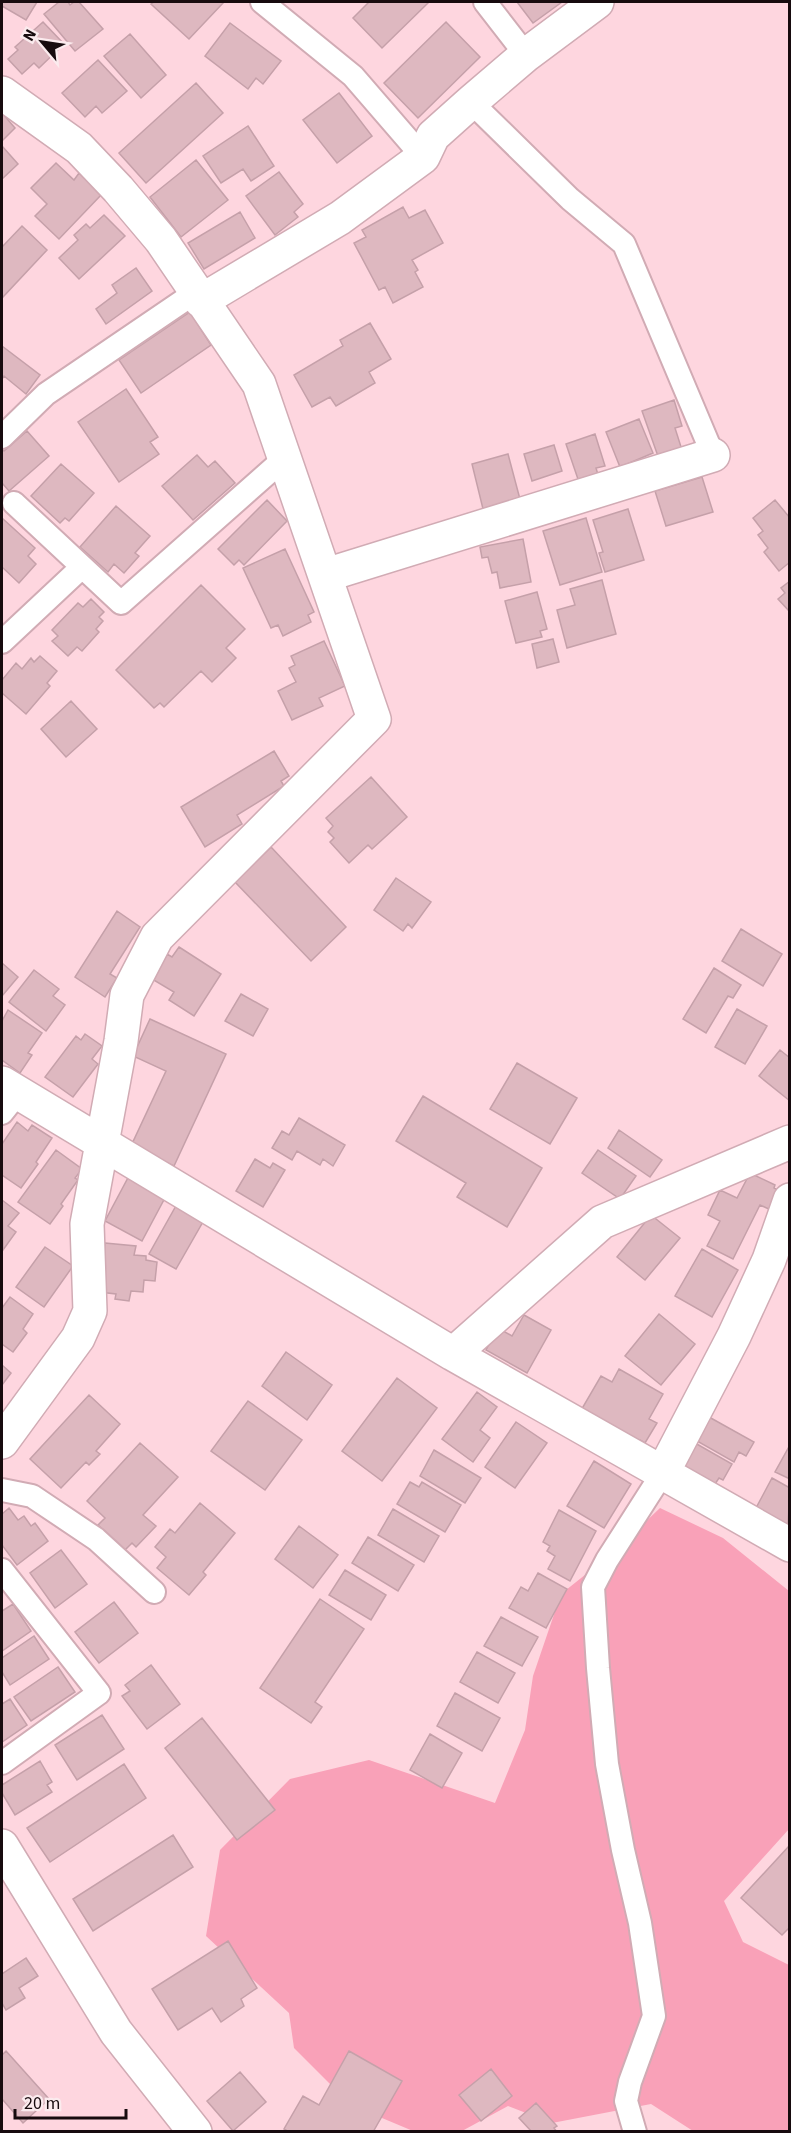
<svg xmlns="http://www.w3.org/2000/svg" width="791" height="2133" font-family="'Source Sans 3',sans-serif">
<rect width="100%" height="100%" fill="#fed6df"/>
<path fill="#f9a1b8" d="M660,1508L723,1538L789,1591V1829L724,1901L743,1942L789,1965V2131H693L651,2104L552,2123L508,2106L462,2131H413L351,2105L294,2048L289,2013L206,1936L220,1850L290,1779L369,1760L495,1803L525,1730L533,1676L561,1594L615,1551Z"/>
<path fill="#deb8c0" stroke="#c5a0a9" stroke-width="1.5" d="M2,2H37L26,20L2,6Z
M59,2H68L70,5L74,2H79L103,29L75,51L44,14Z
M154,2H224L189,39L151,4Z
M369,2H429L382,48L353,18Z
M517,2H562L533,23Z
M43,22L64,44L39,68L34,63L22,74L8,59L18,50L15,47Z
M446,22L480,57L418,118L384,83Z
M230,23L281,61L263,84L256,78L248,89L205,56Z
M130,34L166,75L141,98L104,56Z
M98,60L127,91L102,113L96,106L85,117L62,93Z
M196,83L223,113L146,183L119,153Z
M339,93L372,136L337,163L303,120Z
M2,113L15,128L2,141Z
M248,126L274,166L251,181L243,169L221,183L203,156Z
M2,146L18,164L2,179Z
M196,160L228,200L181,237L150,197Z
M56,163L74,180L79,173L102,194L59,239L35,216L47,204L31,188Z
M279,172L303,204L294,212L298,217L275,235L246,196Z
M403,207L409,218L425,210L443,243L412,260L418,270L415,272L423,287L393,303L385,287L379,290L354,243L366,237L362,230Z
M240,212L255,238L204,269L188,243Z
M104,215L125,236L79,279L59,258L78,240L74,235L86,224L90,228Z
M22,226L47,250L2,298V247Z
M136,268L152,291L106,324L96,309L117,293L112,285Z
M190,312L211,345L141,393L119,360Z
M370,323L391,359L369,372L375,383L336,406L330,397L312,407L294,375L343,346L340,340Z
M2,346L40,375L26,394L4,376L2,379Z
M126,389L158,437L150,442L159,454L119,482L78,422Z
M674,400L682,426L675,428L682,450L659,459L642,411Z
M639,419L653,453L620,467L606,432Z
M27,431L49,456L9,491L2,483V449L4,451Z
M595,434L605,466L596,468L599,478L580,485L566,444Z
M554,445L562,471L532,481L524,454Z
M508,454L521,503L484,513L472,464Z
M197,455L208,467L215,461L235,483L193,520L162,486Z
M61,464L94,493L69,521L65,518L60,523L31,496Z
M702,477L713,512L666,526L655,491Z
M267,500L287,521L244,565L239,560L234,565L218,549Z
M775,500L790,518V562L779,571L764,552L768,548L758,535L763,531L753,518Z
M116,506L150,536L135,553L139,556L124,573L114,564L108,572L80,547Z
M628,509L644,560L605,572L599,553L603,552L593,520Z
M2,518L35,548L28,556L36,564L19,583L2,567Z
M586,518L602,572L560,585L543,531Z
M523,539L531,582L500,588L497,572L492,573L488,557L482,558L480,547Z
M285,549L314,612L308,615L311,622L283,636L278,625L271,628L243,568Z
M602,580L616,634L567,648L557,610L575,605L570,589Z
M790,581V612L778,599L785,593L781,588Z
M201,585L245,629L226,648L236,658L212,682L201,671L164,707L160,703L154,708L116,670Z
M537,592L547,629L540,631L542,637L516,643L505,601Z
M91,599L104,612L99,617L103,621L96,629L99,632L82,651L77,647L68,656L52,641L58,636L52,630L78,603L83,607Z
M553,639L559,662L537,668L532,644Z
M324,641L345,686L319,698L323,706L292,720L278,691L296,682L289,668L295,665L291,656Z
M40,656L57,671L47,683L50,686L26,714L2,693V680L16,663L22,669L31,658L34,662Z
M71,701L97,729L66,757L41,729Z
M274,751L289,776L281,781L284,786L237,815L242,824L205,847L181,807Z
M371,777L407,817L372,849L368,845L349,863L330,842L334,838L328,832L333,826L326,818Z
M271,847L346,927L311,961L235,882Z
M396,878L431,902L412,928L408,924L403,931L374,910Z
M117,911L140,927L110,974L117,978L105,997L75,977Z
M741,929L782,954L763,986L722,961Z
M179,947L221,974L194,1016L169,1000L174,992L152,979L167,954L172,957Z
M2,963L18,977L2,996Z
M714,968L741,985L733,998L728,996L706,1033L683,1019Z
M34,970L59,989L53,996L65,1005L46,1031L9,1002Z
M241,994L268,1009L253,1036L225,1021Z
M737,1009L767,1026L745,1064L715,1047Z
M8,1010L42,1033L28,1053L32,1055L20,1073L2,1060V1021Z
M150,1019L226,1054L174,1166L131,1146L166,1071L133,1056Z
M85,1034L102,1046L92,1059L98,1064L73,1097L45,1077L76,1036L81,1040Z
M780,1050L790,1058V1101L759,1076Z
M517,1063L577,1098L550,1144L490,1109Z
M423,1096L542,1168L507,1227L457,1197L466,1183L396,1141Z
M299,1118L345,1145L333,1166L323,1159L320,1165L297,1151L292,1160L272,1148L282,1131L289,1135Z
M17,1122L28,1131L32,1125L52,1138L36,1162L38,1164L21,1188L2,1175V1144Z
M619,1130L662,1160L650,1177L608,1148Z
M56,1150L82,1169L75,1178L78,1180L61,1204L63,1206L50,1224L18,1202Z
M598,1150L636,1176L620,1199L582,1173Z
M255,1159L270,1168L273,1163L285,1170L263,1207L236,1191Z
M750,1173L775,1185L774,1188L781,1192L771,1210L760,1205L733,1259L707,1246L720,1221L708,1215L720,1190L737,1198Z
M130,1174L167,1194L142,1241L105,1221Z
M2,1200L19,1213L8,1226L16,1232L3,1250Z
M177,1204L204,1220L176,1269L149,1254Z
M651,1215L680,1238L645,1280L617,1257Z
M105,1243L136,1246L134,1255L146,1256V1260L157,1262L155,1281L144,1280L143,1292L131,1291L129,1301L115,1299L116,1294L99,1292Z
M45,1247L73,1266L44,1307L16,1287Z
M702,1249L738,1270L712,1317L675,1296Z
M10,1297L33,1314L23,1329L27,1333L13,1352L2,1344V1308Z
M659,1314L695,1344L661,1385L625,1356Z
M524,1315L551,1330L527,1373L486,1350L498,1328L512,1336Z
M286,1352L332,1385L307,1420L262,1386Z
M2,1365L11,1373L2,1385Z
M619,1369L663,1394L649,1419L657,1423L645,1443L640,1440L637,1445L580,1412L601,1376L612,1382Z
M397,1378L437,1408L382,1481L342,1451Z
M477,1392L497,1407L480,1430L490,1438L473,1462L442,1439Z
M89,1395L120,1424L96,1451L100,1454L89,1465L86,1462L61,1488L30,1459Z
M248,1401L302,1440L265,1490L211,1451Z
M709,1417L754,1442L746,1456L739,1452L734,1462L697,1441Z
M516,1422L547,1443L515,1488L485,1467Z
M140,1443L178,1477L143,1515L156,1526L136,1547L132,1543L125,1550L98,1525L105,1518L87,1501Z
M695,1443L732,1464L723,1480L719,1478L713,1487L680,1469Z
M790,1445V1479L775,1472Z
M434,1450L481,1478L465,1503L420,1476Z
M594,1461L631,1484L604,1528L567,1506Z
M772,1478L790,1488L788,1525L756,1508Z
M410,1482L419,1487L422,1482L461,1505L445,1532L397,1504Z
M200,1503L235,1533L203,1572L206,1575L189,1595L157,1568L166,1557L155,1547L170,1529L175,1533Z
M9,1508L18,1520L24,1516L31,1526L35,1523L48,1541L17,1565L2,1545V1514Z
M393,1509L439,1536L424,1562L378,1535Z
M559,1510L596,1531L570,1581L548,1569L555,1556L547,1551L550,1546L543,1542Z
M299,1526L338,1555L313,1588L275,1559Z
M368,1537L414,1565L398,1591L352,1563Z
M61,1550L87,1584L55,1608L30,1573Z
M345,1570L386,1595L371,1620L329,1595Z
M538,1573L567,1589L546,1628L509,1608L521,1587L528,1591Z
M320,1599L364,1629L315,1702L322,1707L311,1723L260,1688Z
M114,1602L138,1633L99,1663L75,1632Z
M13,1604L31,1631L2,1651V1611Z
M501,1617L538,1637L522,1666L484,1646Z
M34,1636L49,1659L10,1685L2,1672V1658Z
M477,1652L515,1673L498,1703L460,1682Z
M151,1665L180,1704L147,1729L122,1696L130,1691L125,1685Z
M58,1667L75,1692L31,1721L14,1697Z
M455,1693L500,1718L482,1751L437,1726Z
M10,1699L27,1725L2,1742V1704Z
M102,1715L124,1749L77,1780L55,1745Z
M202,1718L275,1810L237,1840L165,1748Z
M430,1734L462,1753L442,1788L410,1770Z
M40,1761L52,1782L47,1785L52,1792L15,1815L2,1793V1785Z
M124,1764L146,1798L50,1862L27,1828Z
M173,1835L193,1867L93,1931L73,1899Z
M790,1845V1927L782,1935L741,1898Z
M228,1941L257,1988L241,1999L244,2006L221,2022L212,2008L178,2030L152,1989Z
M26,1958L38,1976L19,1988L25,1998L6,2010L2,2003V1974Z
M6,2051L49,2099L23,2123L2,2099V2055Z
M349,2051L402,2081L373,2132H289L284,2129L303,2096L319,2105Z
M491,2069L512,2096L481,2121L459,2095Z
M240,2072L266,2102L233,2131L207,2101Z
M536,2103L557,2126L554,2128L557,2132H532L519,2118Z"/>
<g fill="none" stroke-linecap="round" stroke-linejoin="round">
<g stroke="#d1abb4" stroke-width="26">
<path id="service" d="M262,2L353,76L423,157
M485,2L526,55
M471,102L570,199L624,244L713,455
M2,437L46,394L196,292
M14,503L121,603L285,458
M2,642L82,567
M2,1113L18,1093
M2,1490L32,1496L96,1539L154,1592
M2,1570L99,1693L2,1763
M635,2132L626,2101L630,2082L654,2016L640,1923L623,1850L607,1764L598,1668L593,1587L607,1560L662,1474"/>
</g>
<g stroke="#d1abb4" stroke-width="36">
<path id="minor" d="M2,93L79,148L118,189L161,240L259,384L374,719L157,937L127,995L121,1041L87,1224L90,1311L78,1338L2,1442
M201,301L340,218L423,157L433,136L471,102L526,55L597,2
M326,575L713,455
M2,1083L453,1354L790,1545
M453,1354L602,1222L790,1142
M662,1474L734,1336L769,1260L790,1200"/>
</g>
<g stroke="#d1abb4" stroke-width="36">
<path id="tertiary" d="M2,1846L116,2032L195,2132"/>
</g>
<use href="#service" stroke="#fff" stroke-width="22"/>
<use href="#minor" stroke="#fff" stroke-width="33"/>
<use href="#tertiary" stroke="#fff" stroke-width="33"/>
</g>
<rect width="791" height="2133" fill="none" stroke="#170b0e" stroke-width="6"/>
<g transform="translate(42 42) rotate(299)" stroke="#fbebee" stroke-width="4.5" paint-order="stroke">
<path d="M0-4.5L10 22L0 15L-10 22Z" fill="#170b0e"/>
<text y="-9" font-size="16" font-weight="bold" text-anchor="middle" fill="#170b0e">N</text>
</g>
<path d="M15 2109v9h111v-9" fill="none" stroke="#170b0e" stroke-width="3"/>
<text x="24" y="2109" font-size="18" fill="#170b0e" stroke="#fbebee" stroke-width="4.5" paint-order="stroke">20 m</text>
</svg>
